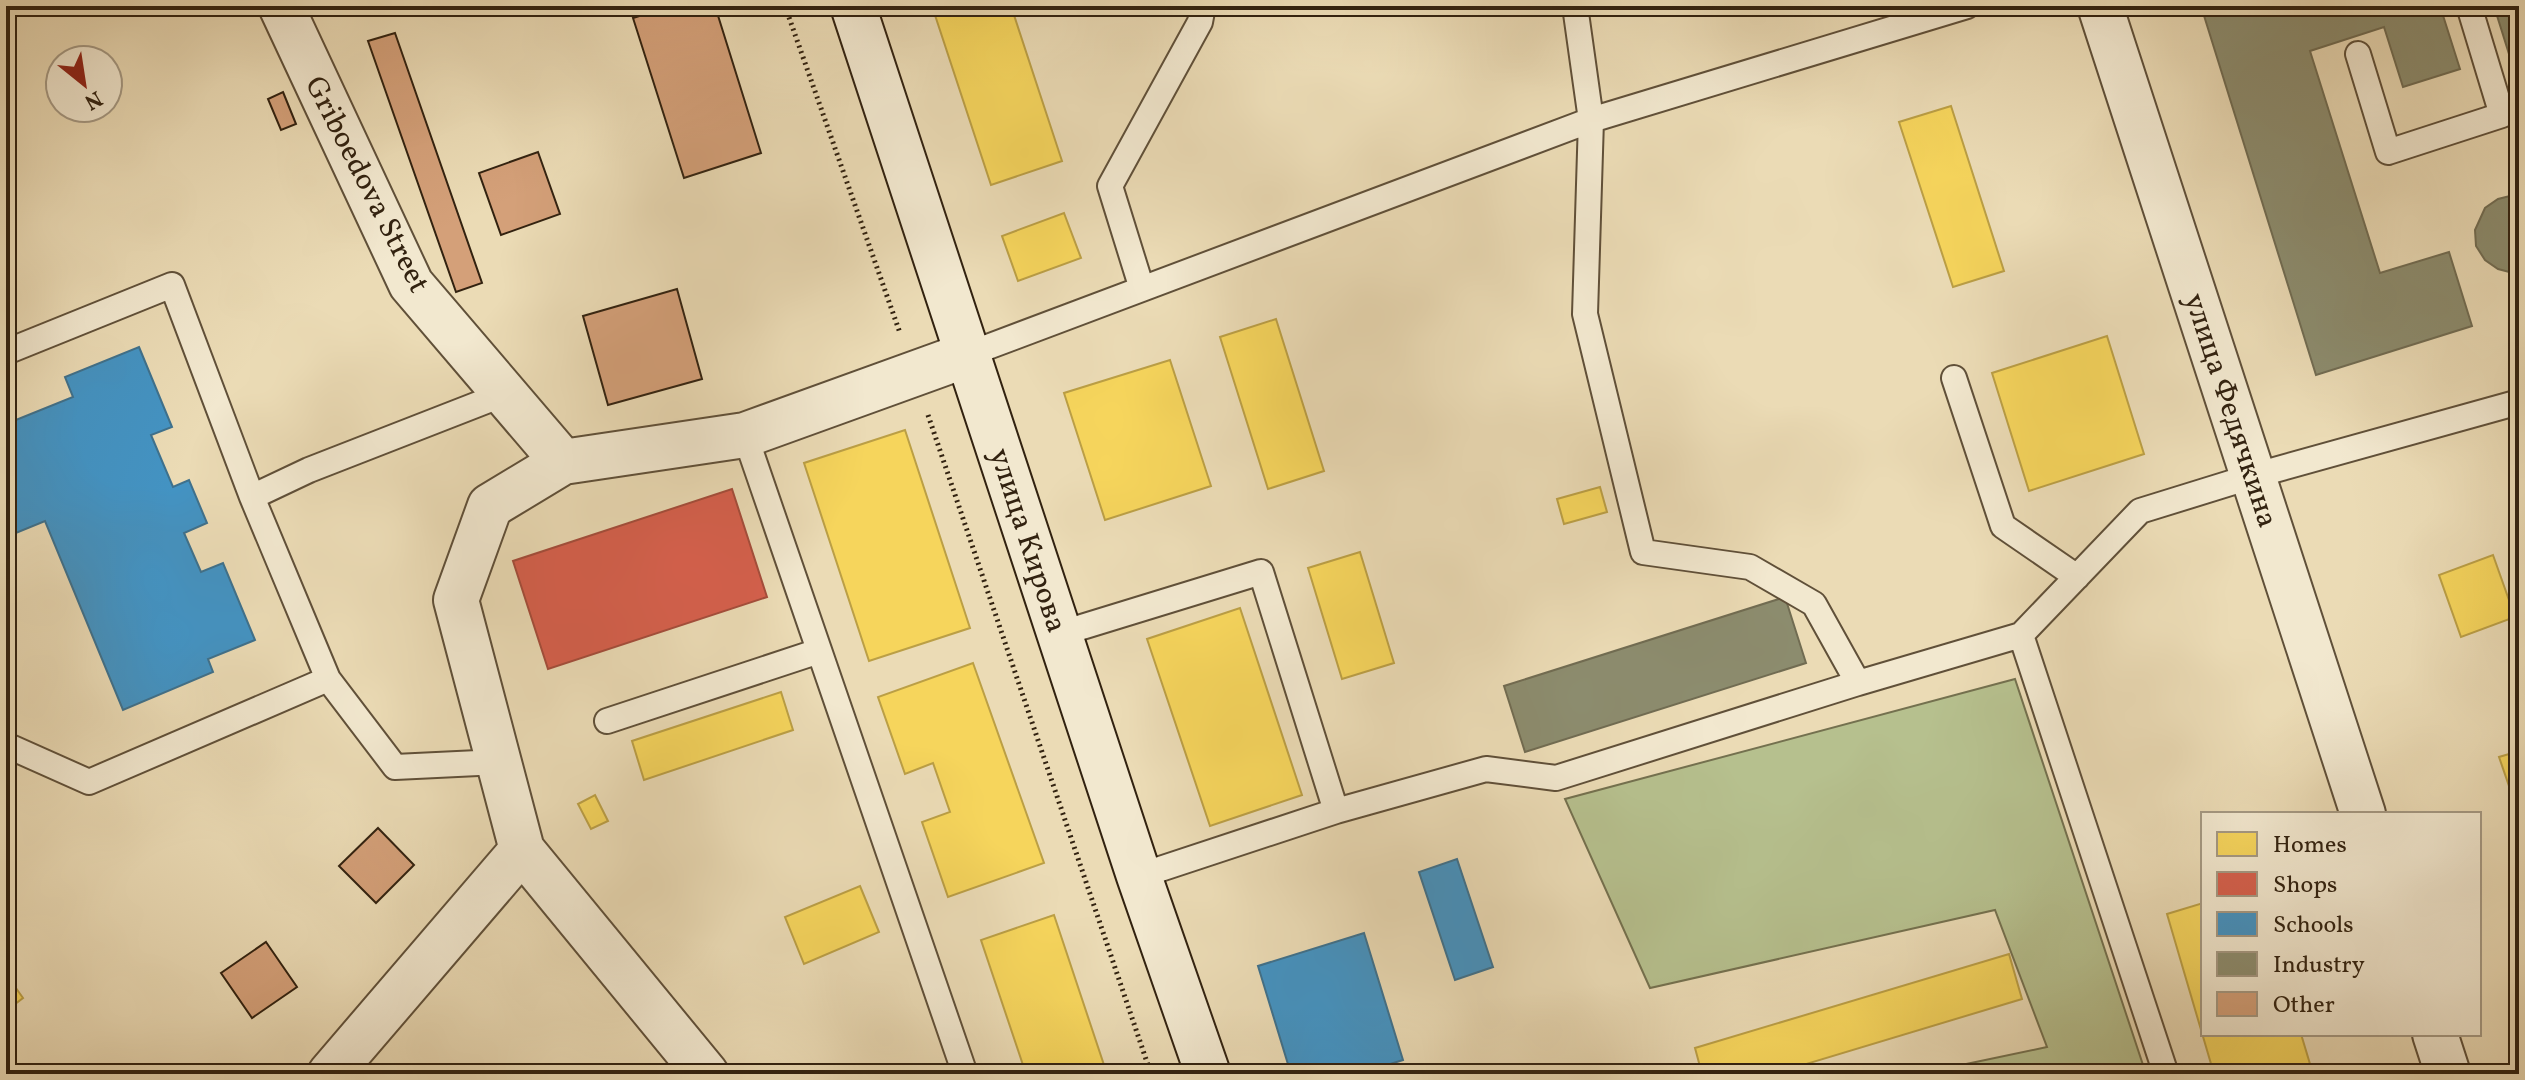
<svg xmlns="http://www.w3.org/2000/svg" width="2525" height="1080" font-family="Vollkorn,serif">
<rect width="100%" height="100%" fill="#ebdbb5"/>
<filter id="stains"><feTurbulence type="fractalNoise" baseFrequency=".0025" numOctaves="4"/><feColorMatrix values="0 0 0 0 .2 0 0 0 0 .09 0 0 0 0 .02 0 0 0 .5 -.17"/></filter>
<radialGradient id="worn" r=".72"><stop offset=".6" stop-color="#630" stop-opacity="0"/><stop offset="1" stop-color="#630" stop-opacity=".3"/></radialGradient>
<path fill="#b6c08e" stroke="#74714f" stroke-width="2" d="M2015,679L2146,1074H1956L1952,1067L2047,1047L1995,910L1650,988L1565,799Z"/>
<path fill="#f6d55c" stroke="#bb9f45" stroke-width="2" d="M932,6H1011L1062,161L991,185Z
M1951,106L2004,271L1953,287L1899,122Z
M1064,213L1081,258L1018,281L1002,236Z
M1276,319L1324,471L1268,489L1220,337Z
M2107,336L2144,454L2029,491L1992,373Z
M1170,360L1211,486L1105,520L1064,393Z
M905,430L970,628L869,661L804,463Z
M1600,487L1607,512L1564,524L1557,499Z
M1360,552L1394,663L1342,679L1308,568Z
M2493,555L2515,617L2461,637L2439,575Z
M1240,608L1302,795L1210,826L1147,639Z
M973,663L1044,863L948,897L922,822L950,812L933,763L905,774L878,697Z
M781,692L793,730L644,780L632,741Z
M2519,751V815L2499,757Z
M595,795L608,821L591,829L578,804Z
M860,886L879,932L804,964L785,917Z
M2203,903V1034H2301L2313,1074H2214L2167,914Z
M1054,915L1107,1074H1026L981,940Z
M2009,954L2022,999L1773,1074H1702L1695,1048Z
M6,974L23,998L6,1011Z"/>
<path fill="#d6604d" stroke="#a54d3b" stroke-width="2" d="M732,489L767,597L548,669L513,561Z"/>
<path fill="#4393c3" stroke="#3e718d" stroke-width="2" d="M139,347L172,427L151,435L173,487L189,480L207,523L184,533L201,572L223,563L255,640L208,659L213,672L123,710L45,521L6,537V424L73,397L65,377Z
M1457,859L1493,967L1455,980L1419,872Z
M1364,933L1403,1060L1358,1074H1291L1258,966Z"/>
<path fill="#8c8c6e" stroke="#716c52" stroke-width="2" d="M2201,6H2440L2460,69L2403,87L2384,27L2310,51L2380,273L2449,252L2472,326L2316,375Z
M2494,6H2519V86Z
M2514,195L2519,196V272L2513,273L2498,269L2485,260L2476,246L2475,230L2485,208L2498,199Z
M1785,597L1806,663L1525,752L1504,686Z"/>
<path fill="#d4a079" stroke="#322210" stroke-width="2" d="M671,6H715L761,153L684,178L633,18Z
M395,33L482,283L456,292L368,41Z
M283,92L296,124L281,130L268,99Z
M538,152L560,214L501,235L479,173Z
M677,289L702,379L608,405L583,316Z
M378,828L414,865L376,903L339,866Z
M266,942L297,987L252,1018L221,973Z"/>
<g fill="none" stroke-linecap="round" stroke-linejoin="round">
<g stroke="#605039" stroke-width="28">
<path id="service" d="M1575,6L1591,120L1585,314L1643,552L1750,567L1814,604L1858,683L2021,635L2166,1074
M2358,54L2388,152L2502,115L2469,6
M1142,289L1110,186L1200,22L1203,6
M6,352L172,285L252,497L309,470L504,394
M969,354L1591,120L1967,6
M1954,378L2003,526L2077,577
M745,435L965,1074
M252,497L328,679L395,767L499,762
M1059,634L1261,572L1336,811
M2021,635L2140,511L2253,476L2519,402
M607,721L819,651
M6,745L89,782L328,679
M1139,876L1336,811L1486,769L1556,778L1858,683"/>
</g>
<g stroke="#605039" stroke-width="48">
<path id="minor" d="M281,6L411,284L563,462
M522,850L706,1074
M330,1074L522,850L456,600L490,506L563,462L745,435L969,354"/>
</g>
<g stroke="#605039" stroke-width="48">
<path id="tertiary" d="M2100,6L2363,814
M2435,1034L2448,1074"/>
</g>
<g stroke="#322210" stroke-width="48">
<path id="secondary" d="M853,6L1139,876L1208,1074"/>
</g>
<path stroke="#322210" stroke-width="5" stroke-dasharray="2 4" stroke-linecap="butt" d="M785,6L900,333
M928,415L1151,1074"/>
<use href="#service" stroke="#f2e8cf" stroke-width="24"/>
<use href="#minor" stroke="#f2e8cf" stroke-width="44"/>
<use href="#tertiary" stroke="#f2e8cf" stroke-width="44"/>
<use href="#secondary" stroke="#f2e8cf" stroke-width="44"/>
</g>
<g text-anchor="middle" stroke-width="8" stroke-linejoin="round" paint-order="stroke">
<g font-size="30" fill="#322210" stroke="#f2e8cf">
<text transform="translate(368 184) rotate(63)" y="10">Griboedova Street</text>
<text transform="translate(2232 410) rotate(72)" y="10">улица Федячкина</text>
<text transform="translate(1029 540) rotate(72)" y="10">улица Кирова</text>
</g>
</g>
<rect width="2525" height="1080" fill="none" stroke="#ebdbb5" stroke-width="32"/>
<rect x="8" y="8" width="2509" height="1064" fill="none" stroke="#322210" stroke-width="4"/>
<rect x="16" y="16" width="2493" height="1048" fill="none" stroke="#322210" stroke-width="2"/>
<rect x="2201" y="812" width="280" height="224" fill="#f2e8cf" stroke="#a59983" stroke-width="2"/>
<rect x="2217" y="832" width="40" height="24" fill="#f6d55c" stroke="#a59983" stroke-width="2"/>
<text x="2273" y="852" font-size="24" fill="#322210">Homes</text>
<rect x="2217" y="872" width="40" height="24" fill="#d6604d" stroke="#a59983" stroke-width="2"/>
<text x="2273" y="892" font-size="24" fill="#322210">Shops</text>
<rect x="2217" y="912" width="40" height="24" fill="#4393c3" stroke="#a59983" stroke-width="2"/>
<text x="2273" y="932" font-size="24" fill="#322210">Schools</text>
<rect x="2217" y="952" width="40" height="24" fill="#8c8c6e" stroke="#a59983" stroke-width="2"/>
<text x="2273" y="972" font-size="24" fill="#322210">Industry</text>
<rect x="2217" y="992" width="40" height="24" fill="#d4a079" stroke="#a59983" stroke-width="2"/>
<text x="2273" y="1012" font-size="24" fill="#322210">Other</text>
<g transform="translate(84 84) rotate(150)"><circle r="38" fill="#f2e8cf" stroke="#a59983" stroke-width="2"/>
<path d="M0-6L14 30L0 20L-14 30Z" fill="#8f2418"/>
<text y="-12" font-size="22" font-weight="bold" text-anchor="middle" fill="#322210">N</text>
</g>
<rect width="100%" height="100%" filter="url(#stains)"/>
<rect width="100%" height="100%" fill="url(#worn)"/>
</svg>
